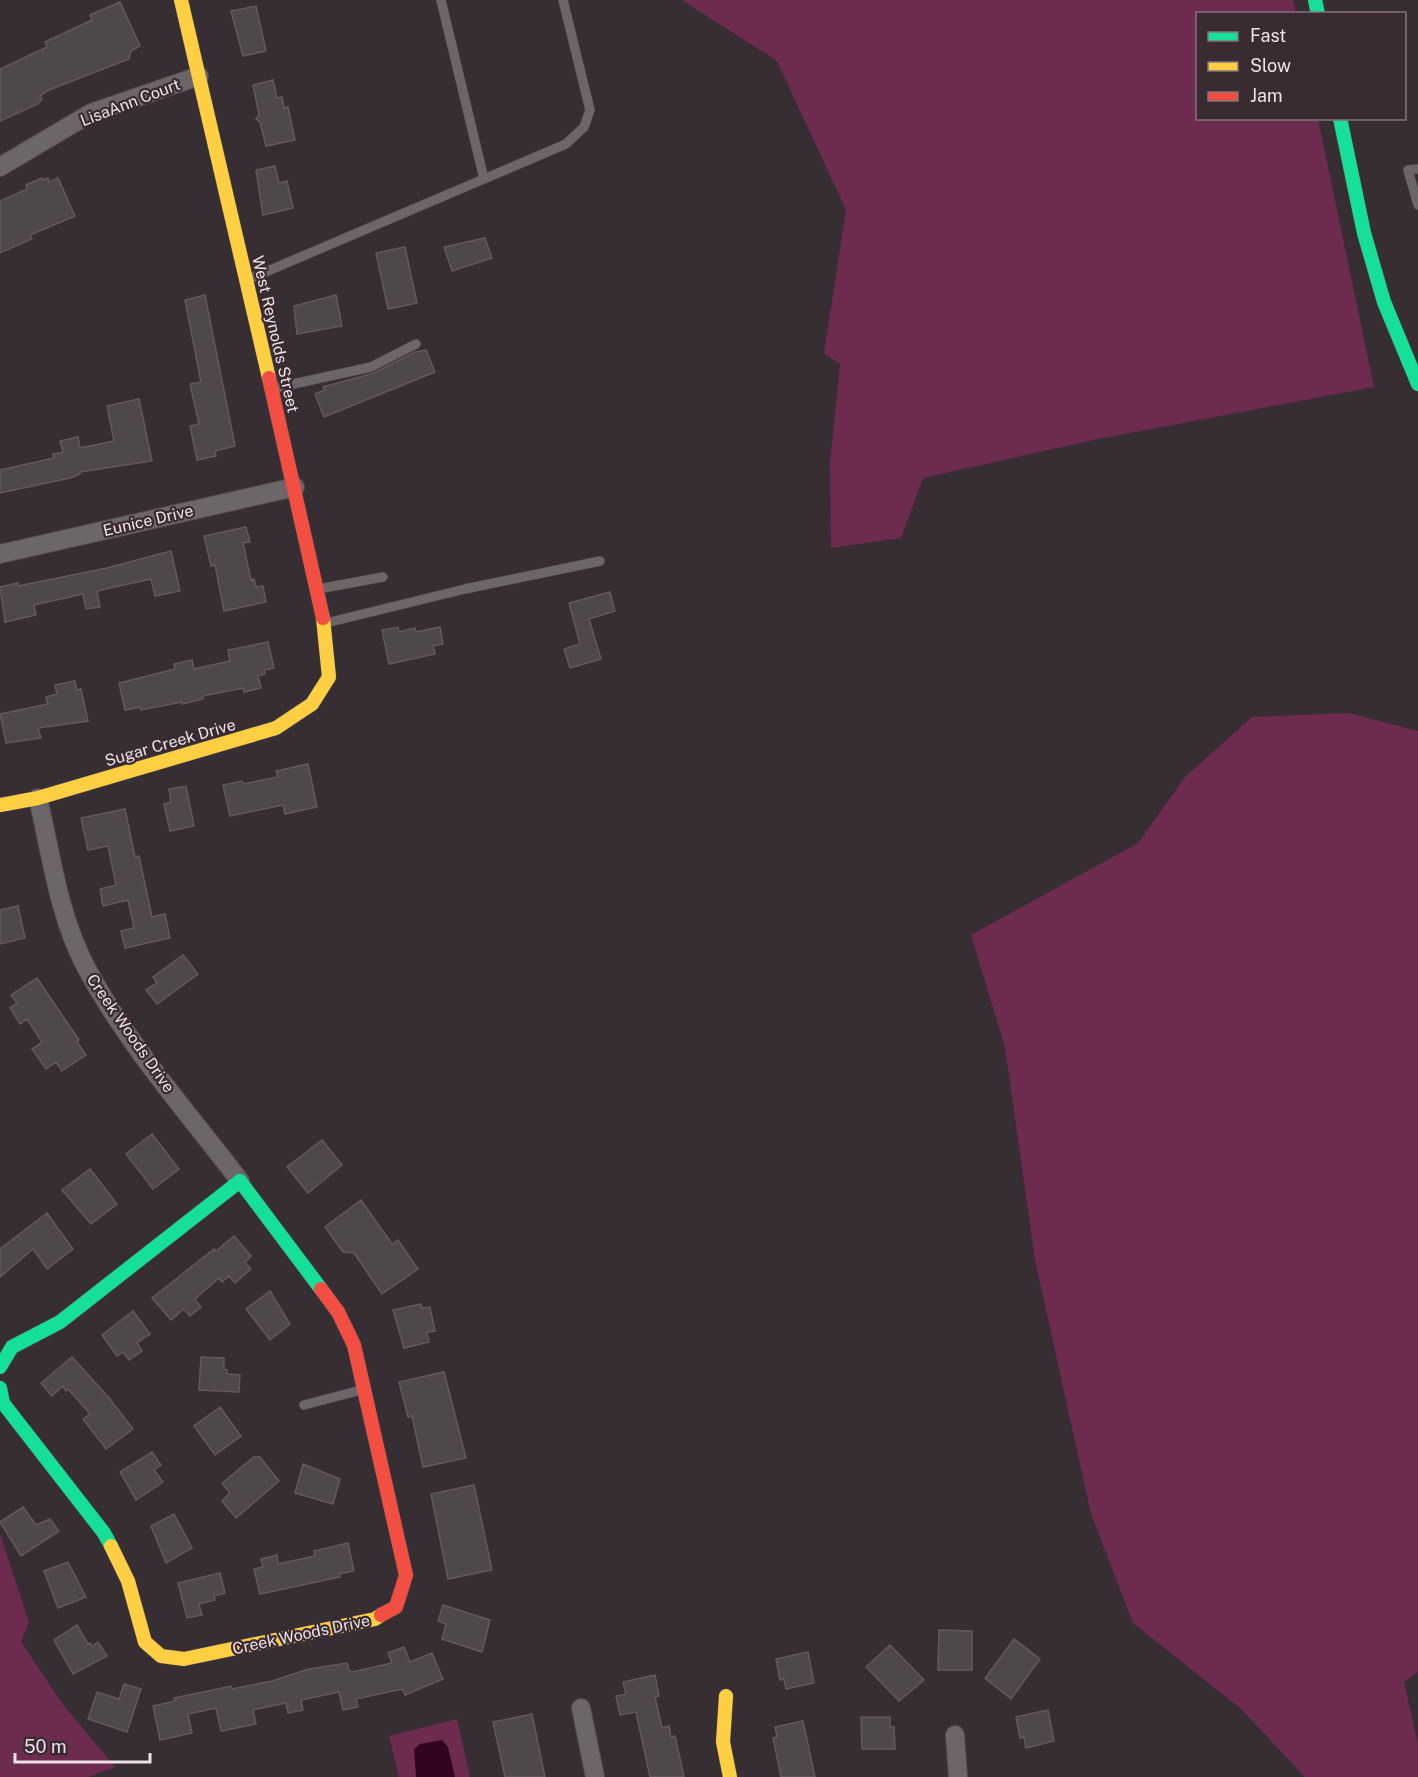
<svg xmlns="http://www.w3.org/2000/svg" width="1418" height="1777" font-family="'Public Sans',sans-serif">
<rect width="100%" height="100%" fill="#362e32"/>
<path fill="#6d2b4f" d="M682,0H1293L1296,13L1198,14V118L1318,119L1374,387L1093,440L923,478L901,538L831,548L830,462L840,364L824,353L846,210L777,61Z
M1349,713L1418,731V1672L1404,1682L1418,1744V1777H1305L1241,1709L1133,1623L1091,1514L1035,1260L1005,1047L971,935L1138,843L1185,777L1252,717Z
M0,1534L29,1622L21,1642L61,1702L115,1767L88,1777H0Z
M457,1719L470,1777H399L389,1736Z"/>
<path fill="#32041f" d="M442,1740L448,1747L455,1777H416L414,1749L420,1744Z"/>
<path fill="#4e484b" stroke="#61595d" stroke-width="1.5" d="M120,2L140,46L131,51L129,59L49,90L40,96L42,99L38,104L0,121V69L47,47L45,42L92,20L90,15Z
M256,6L266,51L243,56L231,11Z
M273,80L277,98L282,97L284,108L288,107L295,140L266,146L260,122L256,119L259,115L253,85Z
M275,166L279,183L287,181L293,208L263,215L256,170Z
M42,178L43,180L48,178L49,182L58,178L75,216L30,235L32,239L0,253V201L27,189L26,185Z
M485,238L492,258L452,271L444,247Z
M405,247L417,303L388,309L376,253Z
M205,295L235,446L215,451L216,456L197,460L190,426L199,424L190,384L201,382L185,300Z
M336,295L342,326L297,334L294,306Z
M426,350L435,372L324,417L315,394L325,390L323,387L374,373L415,352Z
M139,399L152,461L80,472V474L70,478L0,493V470L54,458L53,454L63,452L60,441L78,437L80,448L114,441L107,406Z
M246,527L250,542L243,543L251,580L254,579L256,587L263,586L266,602L224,611L215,565L211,566L204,536Z
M171,551L180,591L155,596L151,579L97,591L100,607L86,609L83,594L34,605L36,615L5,622L0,587L18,583V586L107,568Z
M610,592L615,611L589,619L601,659L570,668L564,649L580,644L569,603Z
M398,627L399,632L415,628L416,632L440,627L443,644L433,646L435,654L389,664L382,630Z
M268,642L274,668L264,670L265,674L258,676L261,688L244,692L243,688L203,696V699L182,704V702L141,710L140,707L125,710L119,683L175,669L174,664L192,660L194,669L230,661L228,650Z
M75,681L77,690L81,689L88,721L38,728L41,738L6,743L0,714L48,704L46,697L57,694L55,685Z
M308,764L317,807L285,814L283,805L230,816L223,785L242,781L243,784L278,777L276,771Z
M186,786L194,826L170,831L164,804L171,802L169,789Z
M125,809L135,857L139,856L152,917L165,914L170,938L125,948L121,931L134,928L128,900L103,906L100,889L116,885L108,846L88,850L81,818Z
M18,906L25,938L0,944V910Z
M183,955L198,974L157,1004L146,990L157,983L153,977Z
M37,978L79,1040L77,1042L86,1055L62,1071L56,1062L46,1069L32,1049L42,1042L27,1019L20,1024L10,1008L17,1003L11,995Z
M152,1134L179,1169L153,1189L126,1154Z
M322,1140L342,1165L308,1193L287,1167Z
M90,1169L117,1204L91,1224L62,1190Z
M361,1200L392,1244L398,1240L418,1269L382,1294L354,1253L343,1252L325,1227Z
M47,1213L73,1249L47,1269L33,1249L0,1277V1249Z
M234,1236L251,1256L245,1262L251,1269L235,1283L229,1276L222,1282L219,1278L195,1299L201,1307L190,1316L184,1309L171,1320L152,1298L214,1249L216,1251Z
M270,1291L290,1324L270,1340L246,1309Z
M421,1304L422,1308L430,1307L435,1331L427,1332L429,1342L404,1348L393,1310Z
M133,1311L150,1334L137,1343L142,1351L129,1360L123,1352L117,1356L102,1335Z
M72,1357L110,1399L133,1429L106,1449L83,1419L90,1414L68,1389L66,1391L63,1386L52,1396L41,1383Z
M201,1357L224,1358V1369L227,1370V1374L240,1375L239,1392L199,1390Z
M444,1372L466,1458L423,1467L412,1416L408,1417L399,1382Z
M220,1407L241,1436L215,1455L194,1426Z
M152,1452L161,1465L154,1470L163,1482L136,1500L120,1472Z
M254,1457H260L279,1481L236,1518L222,1501L230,1493L222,1483Z
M303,1464L340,1479L333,1504L295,1493Z
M474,1485L492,1570L448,1579L431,1494Z
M23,1507L36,1525L50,1519L59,1531L21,1556L0,1522Z
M174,1514L192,1548L166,1563L151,1526Z
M348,1543L354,1571L339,1574L340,1577L260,1594L254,1569L263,1567L261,1559L277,1555L278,1564L315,1556L314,1551Z
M68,1562L86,1597L58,1608L44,1571Z
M220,1573L225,1593L214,1596L215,1600L199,1604L202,1615L187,1618L178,1583Z
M443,1605L490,1620L482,1652L442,1639L446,1624L438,1621Z
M77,1625L88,1644L90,1643L92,1646L98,1642L107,1656L73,1674L54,1640Z
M939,1630L972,1631V1670H938Z
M1014,1639L1040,1659L1011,1699L985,1678Z
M890,1645L924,1680L899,1701L866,1667Z
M404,1647L410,1662L432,1653L443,1679L405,1695L402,1689L356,1699L358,1707L343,1710L339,1692L301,1700L303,1710L288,1713L286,1703L253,1710L256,1724L221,1731L216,1708L188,1714L192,1733L160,1740L153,1706L175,1701L174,1698L231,1686L232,1689L272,1681L309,1669L347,1663L349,1670L352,1672L392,1663L388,1653Z
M808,1652L814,1683L786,1689L784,1679L780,1680L776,1659Z
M655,1675L659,1696L655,1697L662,1728L669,1726L671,1737L675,1736L684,1777H650L636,1712L620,1715L616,1696L626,1694L623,1682Z
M124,1684L141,1689L127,1732L88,1719L97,1692L119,1699Z
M1048,1710L1054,1741L1026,1748L1024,1737L1020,1738L1016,1717Z
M532,1714L545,1777H505L493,1722Z
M861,1717H890V1727H894L895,1749H862Z
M803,1721L815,1777H781L773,1738L777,1737L775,1727Z"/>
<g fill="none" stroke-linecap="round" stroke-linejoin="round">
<g stroke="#534c4f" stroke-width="10">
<path id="lane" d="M441,0L484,179
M1418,169L1408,170L1418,205
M249,279L566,144L584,127L590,110L563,0
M275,388L371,367L416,344
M318,589L383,577
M326,623L465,589L600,561
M304,1405L361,1390"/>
</g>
<g stroke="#534c4f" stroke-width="20">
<path id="street" d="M0,167L91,113L199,76
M0,554L295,487
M38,798C51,854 59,918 87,969C128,1045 188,1113 240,1181
M581,1708L595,1777
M955,1735L958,1777"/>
</g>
<g stroke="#534c4f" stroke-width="15">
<path id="fast" d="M1315,0L1318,14
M1340,118L1364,233L1384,302L1418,384
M0,1367L12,1347L60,1322L240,1181L321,1289
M0,1388L3,1403L104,1533L111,1546"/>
</g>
<g stroke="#534c4f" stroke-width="15">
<path id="slow" d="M181,0L269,378
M0,805L38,798L276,728L312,704L329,677L323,618
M111,1546L128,1581L145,1642L161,1656L184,1659L375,1619L381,1615
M726,1696L723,1742L730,1777"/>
</g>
<g stroke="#534c4f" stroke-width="15">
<path id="jam" d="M269,378L323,618
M321,1289L338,1312L354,1345L406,1575L396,1607L381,1615"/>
</g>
<use href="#lane" stroke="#6d6669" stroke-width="9"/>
<use href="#street" stroke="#6d6669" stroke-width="18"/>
<use href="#fast" stroke="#16e098" stroke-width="14"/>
<use href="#slow" stroke="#ffcf43" stroke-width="14"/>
<use href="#jam" stroke="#f24e42" stroke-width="14"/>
</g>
<g text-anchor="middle" stroke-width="4.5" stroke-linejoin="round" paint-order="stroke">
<g font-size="16" fill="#ede3e7" stroke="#3a2a31">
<text transform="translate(130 102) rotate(-21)" y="6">LisaAnn Court</text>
<text transform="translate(276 334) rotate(77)" y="6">West Reynolds Street</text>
<text transform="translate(148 520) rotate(-13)" y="6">Eunice Drive</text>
<text transform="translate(170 742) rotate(-16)" y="6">Sugar Creek Drive</text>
<text transform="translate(131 1033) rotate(55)" y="6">Creek Woods Drive</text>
<text transform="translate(301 1634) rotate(-12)" y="6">Creek Woods Drive</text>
</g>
</g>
<rect x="1196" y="12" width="210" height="108" fill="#3a2a31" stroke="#82747a" stroke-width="1.5"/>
<rect x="1208" y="32" width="30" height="9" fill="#16e098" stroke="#82747a" stroke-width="1.5"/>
<text x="1250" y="42" font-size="18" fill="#ede3e7">Fast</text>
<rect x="1208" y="62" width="30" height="9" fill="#ffcf43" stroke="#82747a" stroke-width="1.5"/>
<text x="1250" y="72" font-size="18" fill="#ede3e7">Slow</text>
<rect x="1208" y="92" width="30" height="9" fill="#f24e42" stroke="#82747a" stroke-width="1.5"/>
<text x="1250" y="102" font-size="18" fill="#ede3e7">Jam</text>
<path d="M15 1753v9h135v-9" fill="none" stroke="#ede3e7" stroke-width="3"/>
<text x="24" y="1753" font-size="18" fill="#ede3e7" stroke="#3a2a31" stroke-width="4.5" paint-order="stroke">50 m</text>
</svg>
